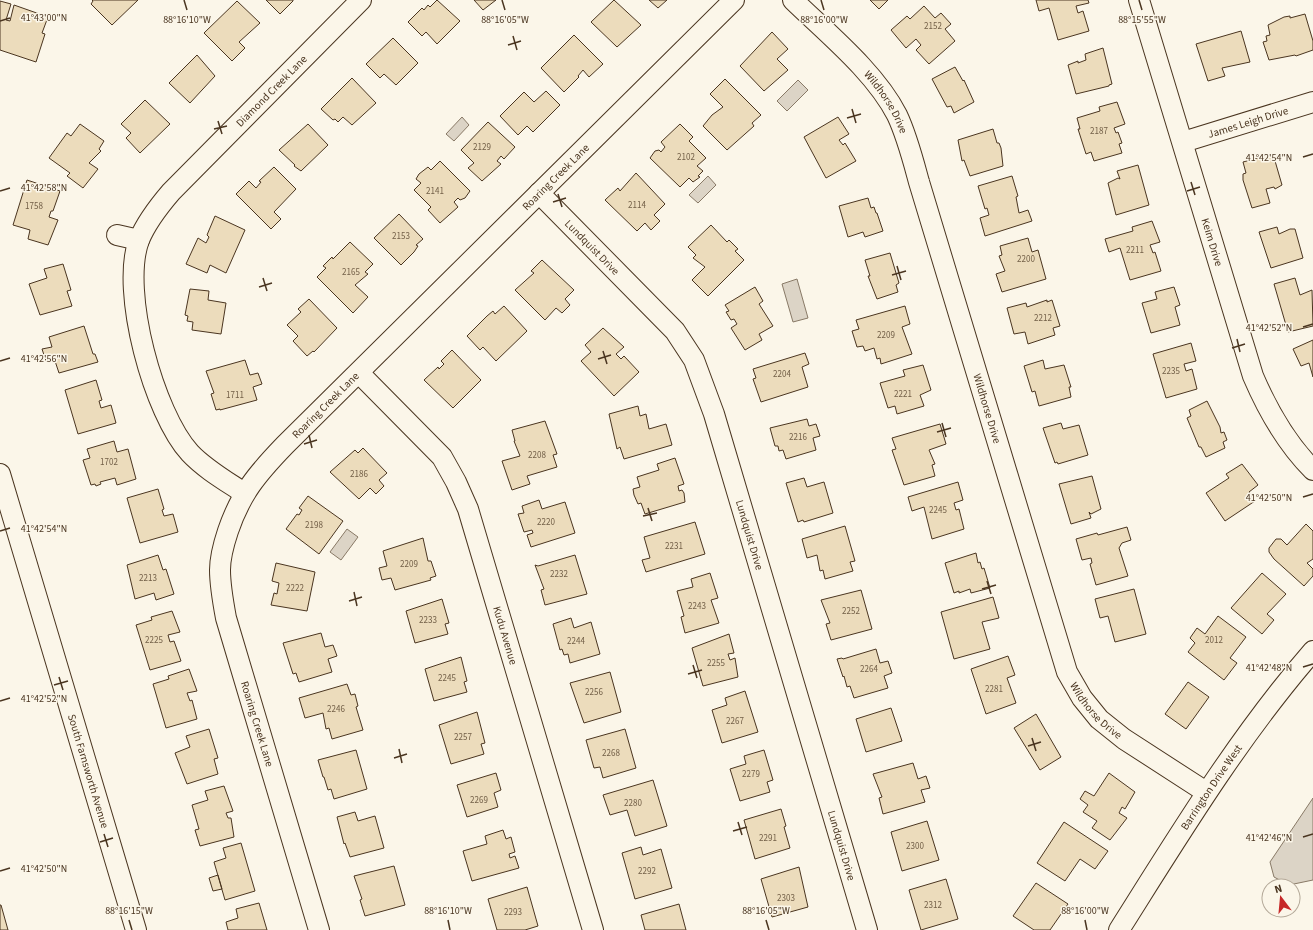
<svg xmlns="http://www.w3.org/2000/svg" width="1313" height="930" font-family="'Source Sans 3',sans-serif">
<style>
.water{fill:#dcd4c6;stroke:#887966}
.building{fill:#ecdcbc;stroke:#4a3520}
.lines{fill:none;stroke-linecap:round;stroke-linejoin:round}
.minor-casing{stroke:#4a3520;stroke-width:22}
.minor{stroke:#fbf6e9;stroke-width:20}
.ticks{fill:none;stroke:#4a3520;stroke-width:1.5}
.labels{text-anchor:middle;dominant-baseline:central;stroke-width:3;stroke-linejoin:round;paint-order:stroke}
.number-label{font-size:9px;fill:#725f47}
.street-label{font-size:11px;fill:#4a3520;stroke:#fbf6e9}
.ticks-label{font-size:10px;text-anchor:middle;fill:#4a3520;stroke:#fbf6e9;stroke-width:3;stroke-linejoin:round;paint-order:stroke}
</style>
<rect width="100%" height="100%" fill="#fbf6e9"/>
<!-- water -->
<path class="water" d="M798,80L808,90L787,111L777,101Z
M462,117L469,125L454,141L446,134Z
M708,176L716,185L698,203L689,195Z
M797,279L808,318L793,322L782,284Z
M347,529L358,537L341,560L330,552Z
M1313,798V880L1289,885L1274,877L1270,862Z"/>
<!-- building -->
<path class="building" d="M92,0H138L112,25L91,4L93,1Z
M266,0H293V1L280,14Z
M437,0L460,21L437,44L426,32L422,36L408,22L422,8L424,10L428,5L430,7Z
M474,0H496L483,10Z
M614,0L641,25L617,47L591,22Z
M649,0H667L658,8Z
M870,0H888L879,9Z
M1036,0H1088L1089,3L1076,6L1078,13L1083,11L1089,31L1058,40L1049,8L1039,11Z
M0,1L11,4L6,20L10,21L14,5L48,17L42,33L45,34L36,62L0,50Z
M237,1L260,23L239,42L245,48L232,61L204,33Z
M924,6L935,18L941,13L951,24L945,29L955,41L929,64L916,50L921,45L916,39L906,48L891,30L907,16L910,19Z
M1305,14L1313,41V50L1296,56L1295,55L1269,60L1263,42L1267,41L1266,36L1270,35L1268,25L1284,17L1290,16V18Z
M1241,31L1250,62L1222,68L1225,76L1208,81L1196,44Z
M772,32L788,49L777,59L788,70L764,91L740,66Z
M574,35L603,64L589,77L583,70L578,76L579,77L564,92L541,68Z
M393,38L418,63L396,85L384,74L380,78L366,64Z
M1103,48L1112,84L1109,85V86L1076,94L1068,65L1078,61V63L1086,60L1085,54Z
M197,55L215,76L190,103L169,83Z
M955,67L963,81L964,80L974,102L954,113L951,106L947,107L932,79Z
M352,78L376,103L352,125L343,117L338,122L335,119L333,120L321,109Z
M725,79L761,115L752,123L754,126L727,150L703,126L712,115L723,107L710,94Z
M546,91L560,105L533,132L527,126L518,135L500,116L524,92L534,102Z
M145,100L170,124L140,153L126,138L131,133L121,124Z
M1117,102L1125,124L1114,128L1116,133L1118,132L1122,143L1119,144L1122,153L1094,161L1091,152L1086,154L1078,129H1080L1077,118L1100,111L1099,107Z
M838,117L849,134L839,140L843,145L845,143L856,161L826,178L804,137Z
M488,122L515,147L504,159L501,156L497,161L501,164L482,181L468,168L474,163L461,150Z
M80,124L104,141L99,149L101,151L89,163L98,169L83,188L67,176L70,173L49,158L67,133L71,136Z
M308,124L328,145L301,171L294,166L295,165L279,150Z
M680,124L693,137L689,141L706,158L697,166L703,171L698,176L700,177L693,182L689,178L680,187L650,158L655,151L659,150L661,152L665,147L661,142Z
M993,129L997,143H999L1001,148L1003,166L970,176L964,160L962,161L958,140Z
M1273,154L1282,185L1275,189L1274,187L1266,189L1270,203L1252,208L1243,180V174L1246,173L1243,162Z
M440,161L470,191L465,198L460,200L458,198L454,202L458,207L440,223L428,210L431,207L414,190L421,183L416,179L419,174L428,167L431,170Z
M1138,165L1149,205L1116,215L1108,183L1118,178L1120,179L1117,171Z
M274,167L296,189L274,212L281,219L271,229L236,194L249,181L256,188L261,182L259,181Z
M636,173L665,204L654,215L660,221L651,230L645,223L637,231L605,200L618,188L620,191Z
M1012,176L1018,196L1016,197L1019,213L1028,210L1032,221L985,236L980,218L989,215L987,208L985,209L978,186Z
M27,180L60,191L53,211H51L49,217L58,220L48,245L28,239L30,230L13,225Z
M868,198L871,208L874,207L876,213H877L883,231L865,237L863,232L848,237L839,206Z
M399,214L423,239L416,245L418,246L414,252L401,265L374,238Z
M215,216L245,230L226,273L210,265L207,273L186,264L198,238L206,243L209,237L207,235Z
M1152,221L1160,242L1150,245L1153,253L1155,252L1161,271L1130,280L1120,248L1109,252L1105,239L1133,231L1132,227Z
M711,225L727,242L729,240L738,249L735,251L744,260L708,296L692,280L705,267L693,258L696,255L688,247Z
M1277,227L1279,234L1290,229H1295L1303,258L1271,268L1259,232Z
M1028,238L1032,252L1038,250L1046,279L1002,292L996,274L1005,271L999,256L1002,255L1000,246Z
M350,242L373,264L365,272L368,274L355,285L368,297L353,313L317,277L326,268L323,266L332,257L333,259Z
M890,253L899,283L896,285L898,292L877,299L868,276H870L865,260Z
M542,260L574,290L565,299L570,305L562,313L556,308L545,320L515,290L534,273L531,271Z
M63,264L71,290L67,291L72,306L40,315L29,284L47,278L44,269Z
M1295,278L1300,295L1312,290L1313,326L1288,332L1274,284Z
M755,287L763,301L759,304L773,326L759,334L762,340L745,350L731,328L737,324L734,319L731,320L726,312L729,311L725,305Z
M1174,287L1180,305L1175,307L1180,325L1151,333L1142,303L1157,299L1155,292Z
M190,289L209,291L208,300L226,303L221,334L192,330L193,322L187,321L188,316L185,315Z
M309,299L337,328L314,352L313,351L307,356L293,341L298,336L287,325L301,312L298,309Z
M1047,300V302L1052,300L1060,326L1053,328L1055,335L1028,344L1025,332L1014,334L1007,308L1026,303L1027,307Z
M504,306L527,331L496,361L483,347L480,350L467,336L487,316L493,311L495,314Z
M905,306L910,324L902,327L912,354L881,364L880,358L877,359L874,348L865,351L863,346L857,347L852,331L859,329L856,320Z
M84,326L93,354H95L98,362L59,373L54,358L46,361L42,349L52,347L49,337Z
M603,328L624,347L616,354L621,359L624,356L639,372L614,396L581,361L591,352L585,345Z
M1313,340V377L1309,363L1301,366L1293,349Z
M1191,343L1196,361L1184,364L1186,371L1192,369L1197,389L1166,398L1153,354Z
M452,350L481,380L453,408L424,380L438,367L439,369L444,364L441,361Z
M805,353L809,364L802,367L808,387L761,402L753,379L756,378L753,369Z
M245,360L250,375L258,373L262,384L253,387L257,400L220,410V409L216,410L211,394L214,393L206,371Z
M1043,360L1045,369L1064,365L1071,387H1069L1071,397L1039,406L1035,391L1032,392L1024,366Z
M923,365L931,390L920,395L924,406L897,414L895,406L888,408L880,383L905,376L903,370Z
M96,380L102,400L99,401L101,408L111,405L116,423L78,434L65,390Z
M1207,401L1220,427L1221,433L1224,432L1227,440L1223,442L1225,448L1206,457L1201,447H1199L1187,418L1191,416L1189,410Z
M638,406L640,416L646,414L649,429L666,424L672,445L624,459L620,447L617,449L609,414Z
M807,419L809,426L816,424L820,436L813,438L816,450L786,459L783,450L779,451L778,446H775L770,428Z
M545,421L557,454L553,455L557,467L527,476L530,484L512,490L502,461L520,456L514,441H515L512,430Z
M1061,423L1063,429L1079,425L1088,455L1058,464L1057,462L1055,463L1043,428Z
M940,424L946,444L929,450L935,464L932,465L935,476L904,485L892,450L896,449L892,438Z
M114,441L117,452L128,449L136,479L117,485L115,478L100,482L101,484L96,486L95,484L91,485L83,460L90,458L87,449Z
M363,448L387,473L379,480L384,486L376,494L370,488L359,499L330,472L355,450L358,453Z
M675,458L684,484L678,486L679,491L682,490L684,493L685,502L645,514L641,503L638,504L634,495L633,489L640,487L637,477L659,470L657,464Z
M1242,464L1258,485L1249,492L1255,501L1225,521L1206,493L1229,478L1226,474Z
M1092,476L1101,509L1091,514L1089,512L1091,518L1071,524L1059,484Z
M804,478L807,487L824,482L833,513L804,522L803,520L798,522L786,483Z
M958,482L963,500L954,503L956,510L959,509L964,529L932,539L924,507L912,511L908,497Z
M158,489L164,509L162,510L164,516L173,514L178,532L140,543L127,498Z
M308,496L343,521L319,554L286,529L297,514L299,515L302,510L299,508Z
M539,500L542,509L565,502L575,533L531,547L527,535L533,533L532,530L524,532L518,514L524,513L522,506Z
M695,522L705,554L646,572L642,560L650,558L644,537Z
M1306,524L1313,531V559L1307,563L1313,569V576L1304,586L1274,559L1269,552V548L1276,539H1281L1287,545Z
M845,526L855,561L850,562L853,571L825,579L823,570L820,571L817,555L807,558L802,539Z
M1127,527L1131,540L1122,543L1119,548L1128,576L1096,585L1090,564L1092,563L1091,558L1082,560L1076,539L1097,533L1098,535Z
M423,538L428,561H431L436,576L430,578L431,580L395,590L391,578L382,580L379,568L387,566L383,551Z
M976,553L978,563L980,562L982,569L984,568L990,588L971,593L970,589L959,593V591L954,593L945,563Z
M158,555L163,570L166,569L174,594L156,600L154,593L135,599L127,565Z
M575,555L587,594L545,605L541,590L544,589L535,565L538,566Z
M276,563L315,572L307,611L271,605L274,593L277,594L279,583L272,581Z
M710,573L718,598L711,600L719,623L685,633L681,617L684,616L677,591L693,587L691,579Z
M1262,573L1286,594L1267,614L1274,620L1262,634L1231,608Z
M1134,589L1146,634L1115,642L1108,616L1100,618L1095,599Z
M861,590L872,629L831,640L826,624L830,623L821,600Z
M993,597L999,618L982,622L990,649L954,659L941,612Z
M442,599L449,623L445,624L448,634L415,643L406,611Z
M172,611L180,632L168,635L170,642L174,641L181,661L150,670L136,625L152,620L151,617Z
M1218,616L1246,637L1230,658L1237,663L1224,680L1188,652L1195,643L1190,638L1197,628L1205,634Z
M571,618L574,628L591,622L600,654L570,663L568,654L564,655L562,649L560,650L553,624Z
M321,633L325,647L333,645L337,656L328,659L332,672L299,682L296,673L293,674L283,643Z
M729,634L734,653L728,654L730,660L735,658L738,677L703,686L692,648Z
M876,649L880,663L888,661L892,673L884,676L888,688L854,698L850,686L847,687L844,676L843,677L837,659L842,658L843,659Z
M1008,656L1015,675L1007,678L1016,703L986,714L971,669Z
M461,657L467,681L464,682L467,692L434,701L425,669Z
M189,669L197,691L187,693L190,701L192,700L197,719L166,728L153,684L169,679L168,676Z
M610,672L621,712L584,723L570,683Z
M1188,682L1209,697L1186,729L1165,714Z
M347,684L351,695L355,694L358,706L356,707L363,730L332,739L329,728L326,729L323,713L305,718L299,698Z
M745,691L758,732L722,743L712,710L727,705L725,698Z
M891,708L902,741L866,752L856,719Z
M477,712L485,743L481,744L484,754L451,764L439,725Z
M1036,714L1061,757L1040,770L1014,728Z
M209,729L218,758L214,759L218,774L187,784L175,753L190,747L186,736Z
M625,729L636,768L603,778L600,767L594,768L586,740Z
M356,750L367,789L334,799L331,789L328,790L324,777H323L318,760Z
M764,750L773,780L767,782L770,792L740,801L730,769L746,764L744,756Z
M913,763L918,779L926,776L930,788L921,790L925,802L883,814L879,798L882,797L873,774Z
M496,773L501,790L494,793L498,807L467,817L457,785Z
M1109,773L1135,792L1125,809L1122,807L1119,813L1127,818L1110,840L1092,828L1097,821L1083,812L1088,805L1080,799L1085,791L1094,796Z
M653,780L667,826L635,836L627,810L610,815L603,795Z
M224,786L233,811L226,813L228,818H231L234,837L200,846L195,830L199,829L192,805L208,800L205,791Z
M781,809L786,826L784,827L790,848L755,859L744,820Z
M355,812L358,821L375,816L384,848L350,857L345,843L344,844L337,817Z
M927,821L939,860L902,871L891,832Z
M1064,822L1108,851L1095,869L1080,859L1065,881L1037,863Z
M503,830L506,839L511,837L515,852L509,854L510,858L515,856L519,868L472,881L463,851L487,844L485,836Z
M241,843L255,891L225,900L214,862L226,858L223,848Z
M641,847L643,855L661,849L672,888L635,899L622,853Z
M394,866L405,905L365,916L360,900L362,899L354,876Z
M799,867L808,907L772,917L761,879Z
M218,875L222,889L213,891L209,878Z
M946,879L958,919L921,930L909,890Z
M1036,883L1068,904L1050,930H1034L1013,916Z
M527,887L538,926L525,930H497L488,899Z
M259,903L267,930H228L226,922L238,918L236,909Z
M679,904L686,930H645L641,915Z
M0,905H1L8,930H0Z"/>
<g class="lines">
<!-- minor casing -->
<g class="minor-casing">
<g id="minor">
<path id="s1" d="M793,0C828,34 875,72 897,115C907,136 913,160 919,182L1067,672L1082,698L1099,719L1124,739L1206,792"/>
<path id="s2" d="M1139,0L1253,376C1268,411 1286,443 1313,470"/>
<path id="s3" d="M1183,142L1313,102"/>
<path id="s4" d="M539,193L675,331L694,360L714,414L867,930"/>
<path d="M117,235L139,240"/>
<path id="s5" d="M359,373L442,457L456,482L468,509L593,930"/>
<path id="s6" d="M0,474L136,930"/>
<path id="s7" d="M244,493C226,481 205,469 190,453C154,414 120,291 139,240C146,223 159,206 171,192L361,0"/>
<path id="s8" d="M319,930L226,618C223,602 220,586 220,570C220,557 224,543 228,531C241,493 257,474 285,445L734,0"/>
<path id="s9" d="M1119,930C1179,835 1239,736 1313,651"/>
</g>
</g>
<!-- minor -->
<use href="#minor" class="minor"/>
</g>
<!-- ticks -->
<path class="ticks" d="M184,0L187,10M502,0L505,10M821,0L824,10M1139,0L1142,10M0,21L10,18M513,36L517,50M508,45L521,41M852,109L856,123M847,118L861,114M218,121L222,134M214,129L227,126M1303,157L1313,154M1191,182L1195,195M0,191L10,188M1187,191L1200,187M558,194L562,207M553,202L566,198M897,266L901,280M892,275L906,271M263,278L267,291M259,287L272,283M1303,327L1313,324M1237,339L1240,352M1232,348L1245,344M603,351L607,364M598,359L611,355M0,361L10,358M942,423L946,437M937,432L951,428M309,435L312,448M304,444L317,440M1303,497L1313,494M648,508L652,521M643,516L657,513M0,531L10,528M987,581L991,594M982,589L996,585M354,592L357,606M349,601L362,597M693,665L697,678M1303,667L1313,664M688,674L702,670M59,677L63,690M54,685L68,681M0,701L10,698M1032,738L1036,751M1028,746L1041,742M399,749L402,763M394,758L407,754M738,822L742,835M733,831L747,827M104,834L108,847M1303,837L1313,834M100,842L113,838M0,871L10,868M129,920L132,930M448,920L450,930M766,920L769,930M1085,920L1087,930"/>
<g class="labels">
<!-- number labels -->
<g class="number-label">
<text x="933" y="26">2152</text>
<text x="1099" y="131">2187</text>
<text x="482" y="147">2129</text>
<text x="686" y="157">2102</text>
<text x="435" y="191">2141</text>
<text x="637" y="205">2114</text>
<text x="34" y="206">1758</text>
<text x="401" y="236">2153</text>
<text x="1135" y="250">2211</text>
<text x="1026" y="259">2200</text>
<text x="351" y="272">2165</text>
<text x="1043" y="318">2212</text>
<text x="886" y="335">2209</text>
<text x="1171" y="371">2235</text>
<text x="782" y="374">2204</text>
<text x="903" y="394">2221</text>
<text x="235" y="395">1711</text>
<text x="798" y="437">2216</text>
<text x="537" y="455">2208</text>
<text x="109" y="462">1702</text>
<text x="359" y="474">2186</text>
<text x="938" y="510">2245</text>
<text x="546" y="522">2220</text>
<text x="314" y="525">2198</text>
<text x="674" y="546">2231</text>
<text x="409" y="564">2209</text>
<text x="559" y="574">2232</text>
<text x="148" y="578">2213</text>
<text x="295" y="588">2222</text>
<text x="697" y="606">2243</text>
<text x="851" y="611">2252</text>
<text x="428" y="620">2233</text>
<text x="154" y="640">2225</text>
<text x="1214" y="640">2012</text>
<text x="576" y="641">2244</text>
<text x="716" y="663">2255</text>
<text x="869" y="669">2264</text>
<text x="447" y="678">2245</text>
<text x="994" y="689">2281</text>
<text x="594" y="692">2256</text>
<text x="336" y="709">2246</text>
<text x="735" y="721">2267</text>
<text x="463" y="737">2257</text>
<text x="611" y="753">2268</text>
<text x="751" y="774">2279</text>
<text x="479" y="800">2269</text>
<text x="633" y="803">2280</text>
<text x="768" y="838">2291</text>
<text x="915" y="846">2300</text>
<text x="647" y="871">2292</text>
<text x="786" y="898">2303</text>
<text x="933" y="905">2312</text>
<text x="513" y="912">2293</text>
</g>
<!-- street labels -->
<g class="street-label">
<text stroke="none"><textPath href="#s7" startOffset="493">Diamond Creek Lane</textPath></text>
<text stroke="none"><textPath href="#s1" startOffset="139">Wildhorse Drive</textPath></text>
<text stroke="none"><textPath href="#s3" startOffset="68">James Leigh Drive</textPath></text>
<text stroke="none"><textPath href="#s8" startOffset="899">Roaring Creek Lane</textPath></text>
<text stroke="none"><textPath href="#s2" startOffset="253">Keim Drive</textPath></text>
<text stroke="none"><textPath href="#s4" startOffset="76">Lundquist Drive</textPath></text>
<text stroke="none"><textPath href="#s8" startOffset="575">Roaring Creek Lane</textPath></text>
<text stroke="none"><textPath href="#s1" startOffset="463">Wildhorse Drive</textPath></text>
<text stroke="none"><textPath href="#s4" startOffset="412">Lundquist Drive</textPath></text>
<text stroke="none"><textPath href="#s5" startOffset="308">Kudu Avenue</textPath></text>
<text stroke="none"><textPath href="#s1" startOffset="787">Wildhorse Drive</textPath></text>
<text transform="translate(257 724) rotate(73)">Roaring Creek Lane</text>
<text stroke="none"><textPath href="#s6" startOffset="310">South Farnsworth Avenue</textPath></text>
<text stroke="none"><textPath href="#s9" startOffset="170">Barrington Drive West</textPath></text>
<text stroke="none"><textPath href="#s4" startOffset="736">Lundquist Drive</textPath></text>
</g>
</g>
<g class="ticks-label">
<text x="44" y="21">41°43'00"N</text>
<text x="187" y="23">88°16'10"W</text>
<text x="505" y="23">88°16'05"W</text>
<text x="824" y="23">88°16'00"W</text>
<text x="1142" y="23">88°15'55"W</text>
<text x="1269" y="161">41°42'54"N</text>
<text x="44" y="191">41°42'58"N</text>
<text x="1269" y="331">41°42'52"N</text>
<text x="44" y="362">41°42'56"N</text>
<text x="1269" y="501">41°42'50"N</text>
<text x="44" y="532">41°42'54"N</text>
<text x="1269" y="671">41°42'48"N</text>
<text x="44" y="702">41°42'52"N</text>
<text x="1269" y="841">41°42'46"N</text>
<text x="44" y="872">41°42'50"N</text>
<text x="129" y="914">88°16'15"W</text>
<text x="448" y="914">88°16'10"W</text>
<text x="766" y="914">88°16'05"W</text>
<text x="1085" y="914">88°16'00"W</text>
</g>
<!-- north arrow -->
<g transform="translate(1281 898) rotate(344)"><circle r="19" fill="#fbf6e9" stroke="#b4a999"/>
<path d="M0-3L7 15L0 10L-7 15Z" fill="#c62828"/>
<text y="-6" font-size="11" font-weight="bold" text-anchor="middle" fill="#4a3520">N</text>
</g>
</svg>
